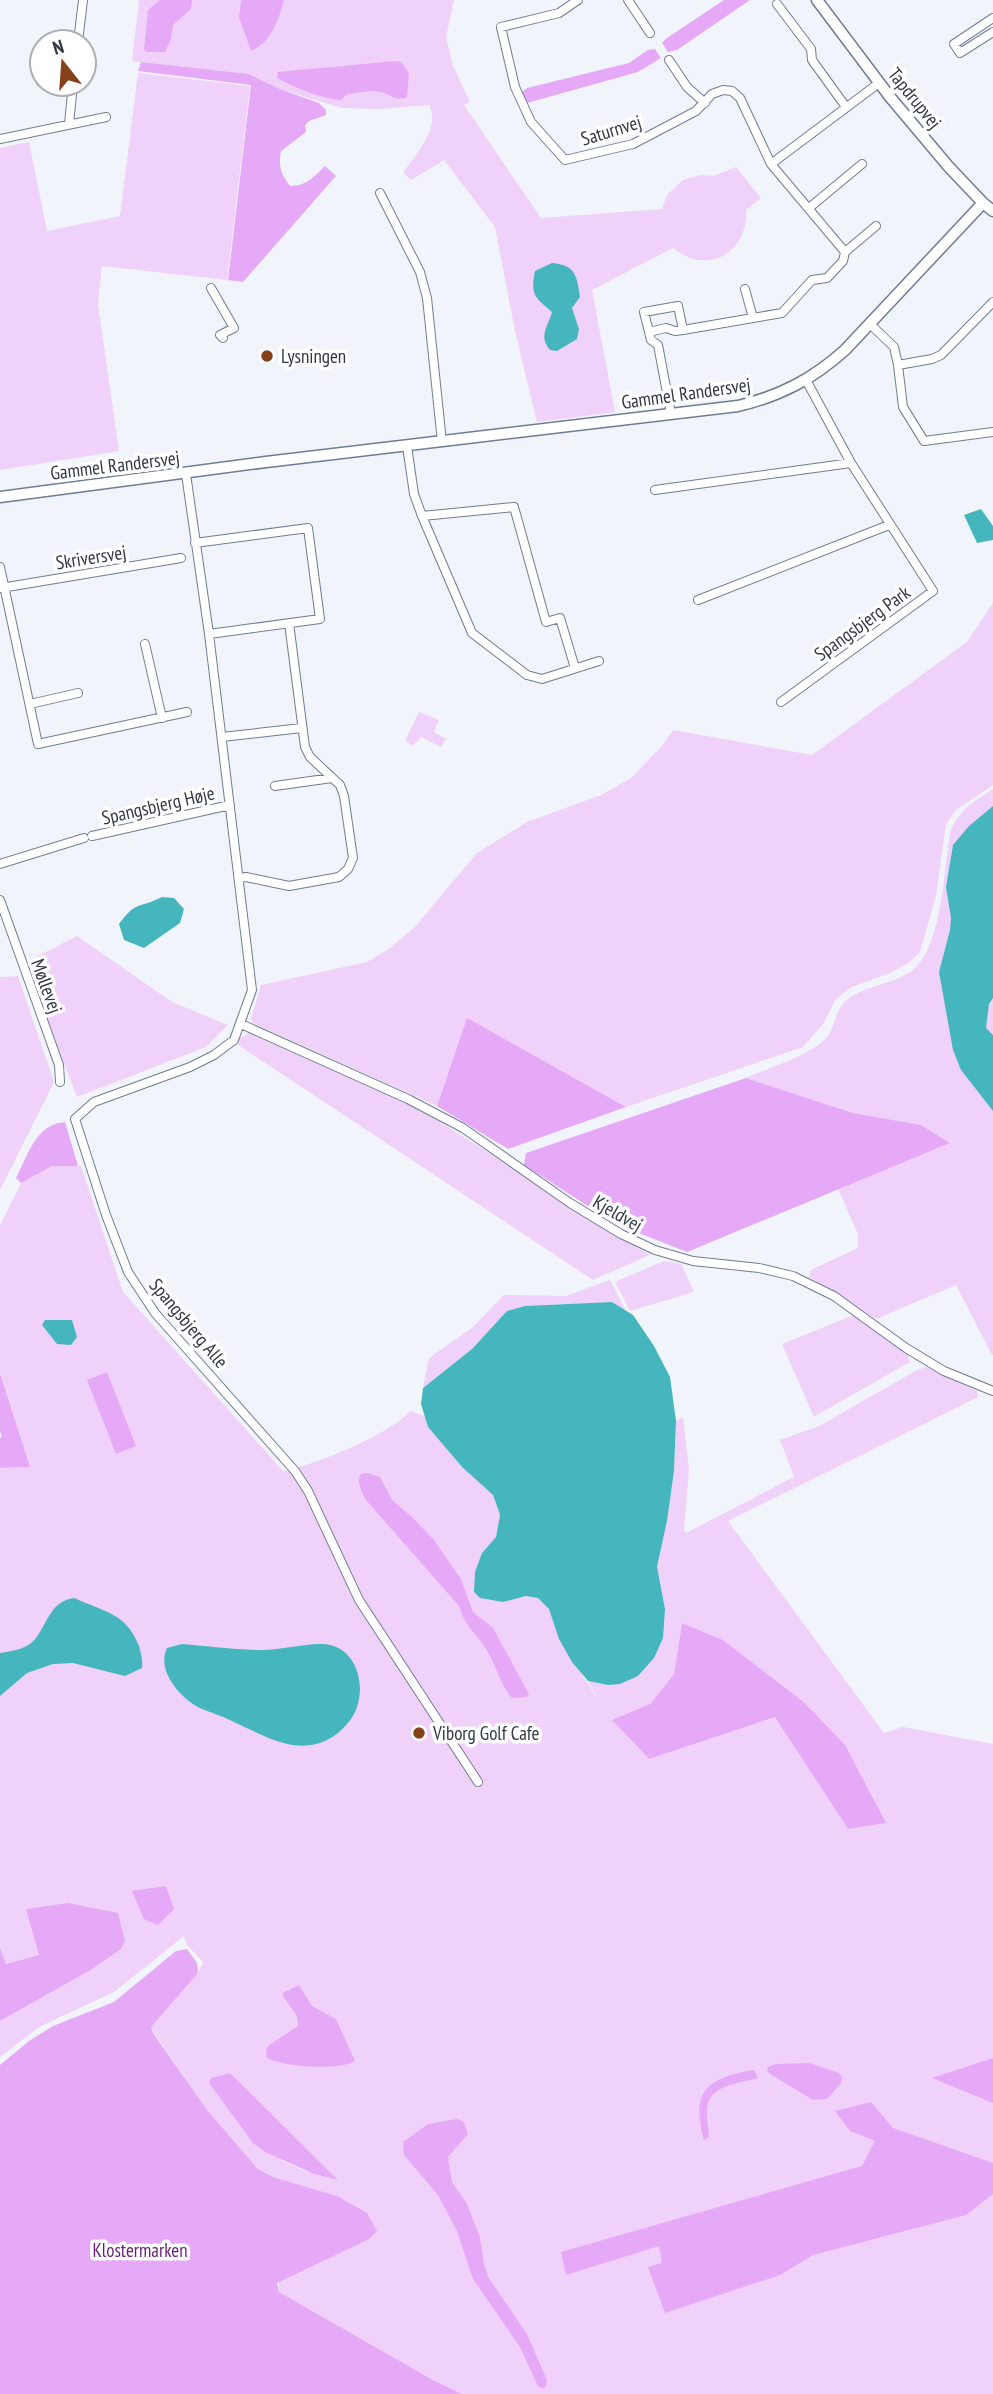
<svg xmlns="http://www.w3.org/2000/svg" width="993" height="2394" font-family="'PT Sans Narrow',sans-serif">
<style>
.green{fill:#f0d1f9;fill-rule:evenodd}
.forest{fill:#e6a9f8}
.water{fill:#46b6be}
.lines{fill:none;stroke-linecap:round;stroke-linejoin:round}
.street-casing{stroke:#6e7d95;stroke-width:10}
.secondary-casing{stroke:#6e7d95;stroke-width:13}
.street{stroke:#fff;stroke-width:8}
.secondary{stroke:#fff;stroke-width:10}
.poi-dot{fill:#86401a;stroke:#fff;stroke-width:2.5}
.labels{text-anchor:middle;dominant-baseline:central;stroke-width:7;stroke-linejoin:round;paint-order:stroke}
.street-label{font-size:19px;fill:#323843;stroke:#fff}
.poi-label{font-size:19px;fill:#323843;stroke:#fff;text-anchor:start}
.park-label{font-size:19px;fill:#671e7a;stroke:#fff}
</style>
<rect width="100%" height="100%" fill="#f1f4fa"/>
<!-- green -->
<path class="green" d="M139,0H454L446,37L453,66L470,102L464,105L541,218L662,209L667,195L683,180L700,175L713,176L736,167L761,198L746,210C748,237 729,264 698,260C689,259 680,253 673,248L592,290L615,412L537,422L515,331L495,227L444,160L411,180L403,173C415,155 441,128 429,105L379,109L342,108L282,90L249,74L132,61Z
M138,73L250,86L227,280L102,266L98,304L119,451L0,470V148L29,142L47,231L120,216Z
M993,603V785L956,810L946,824L936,896L920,952L909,963L890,973L852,987L836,999L823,1024L803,1047L626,1107L467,1019L437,1106L253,1023L251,1019L261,985L367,962L387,950L414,928L477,853L527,822L601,795L631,778L662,746L673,730L812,755L967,642Z
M419,712L439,720L434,732L446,739L441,747L421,737L413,746L405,741Z
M993,789V1355H992L956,1285L876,1319L809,1277L811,1270L858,1248V1234L838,1189L950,1143L921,1125L853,1113L746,1078C768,1068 812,1055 827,1037C837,1024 835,1006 851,997C869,985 892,984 910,972C942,952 944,869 950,833C958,811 974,801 993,789Z
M77,936L172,1002L228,1025L206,1047L77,1097L27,966L36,957Z
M18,976L54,1082L0,1190V977Z
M249,1033L421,1110L650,1255L593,1280L238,1045L239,1039Z
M50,1166H81L123,1292L283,1471C313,1466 391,1434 410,1411L425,1416L428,1427L462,1467L493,1495L500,1516L496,1537L482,1553L503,1602L527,1596L538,1598L549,1609L559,1639L601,1704L588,1681L608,1685L665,1609L657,1567L667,1521L674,1471L676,1421L683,1417L689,1470L684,1530L686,1533L794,1477L780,1440L819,1426L917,1370L927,1367L977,1391L978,1397L728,1521L884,1733L903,1727L993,1744V2394H462L433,2380L279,2292V2282L320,2261L337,2196L273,2177L258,2169L208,2111L150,2027L198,1973L203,1962L187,1945L184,1936L114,1992L39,2027L0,2057V2021L89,1971L39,1955L5,1964L0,1948V1468L30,1467L0,1372V1225L21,1183ZM682,1623L723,1640L805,1703L845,1745L848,1829L775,1716L649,1759L613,1721L650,1704L674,1674ZM216,2092L337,2179C307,2175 265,2156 246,2132C235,2119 227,2105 216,2092Z
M664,1261L681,1264L694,1292L630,1311L615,1282Z
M610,1280L626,1311L612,1302L525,1306L507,1311L472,1349L423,1388L429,1358L473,1327L504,1295L566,1296Z
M854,1315L907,1351L910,1362L814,1417L782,1344Z"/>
<!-- forest -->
<path class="forest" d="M160,0H192L191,9L173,25L171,39L165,52H147L144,50L148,10Z
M241,0H284C278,21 272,41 251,51L239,17Z
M724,0H750L677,50L668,52L662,43L667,38Z
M655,49L661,58L638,72L527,103L522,92L527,88L629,63L648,50Z
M395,61L401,62L409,73L407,97C394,102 392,94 380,92C370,90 356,93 346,95L341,100C319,98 296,88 277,78L278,72Z
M141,62L249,74L282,90L319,103L326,110V115L309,121L305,125L306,132L281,151C278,165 281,175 290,186C305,187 315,176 325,166L336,176L243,282L228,280L251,85L138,71Z
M467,1018L626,1107L508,1149L437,1106Z
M746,1078L853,1113L921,1125L950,1143L687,1252L616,1224L524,1165L526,1153Z
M65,1122L78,1166H52L21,1183L16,1178C28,1155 36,1124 65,1122Z
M107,1372L136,1446L116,1454L87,1380Z
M0,1373L30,1467L0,1468V1438L2,1437L0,1431Z
M367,1473L380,1477L392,1500L412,1517L434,1540L461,1579L473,1612L493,1628L529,1694L527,1697L512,1698C498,1681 495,1661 483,1644C471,1628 466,1627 459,1606L366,1500C362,1492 356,1483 361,1474Z
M682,1623L723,1640L805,1703L845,1745L886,1823L848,1829L775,1717L649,1759L612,1720L650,1704L674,1674Z
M166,1886L174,1909L158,1925L144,1919L132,1891Z
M68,1903L118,1913L125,1941L121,1949L89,1971L0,2021V1948L6,1964L39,1955L26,1909Z
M187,1949L197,1963L198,1973L151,2027L153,2033L208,2111L258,2169L273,2177L337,2196L367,2213L377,2231L369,2239L277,2283L279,2292L433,2380L462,2394H0V2065L29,2041L53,2026L114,2002L176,1951Z
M299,1985L312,2006L336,2019L355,2061C337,2071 286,2067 267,2058L266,2051L268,2046L298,2026L297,2016L283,1996V1993Z
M993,2058V2103L932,2078Z
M809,2063L839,2073L842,2077L841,2083L827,2099L813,2100L770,2074L767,2070L768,2067L776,2064Z
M754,2070L758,2078C740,2083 709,2085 707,2108C706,2118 709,2127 709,2137L704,2140C691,2092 705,2078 754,2070Z
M230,2073L235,2078L338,2180L314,2174L265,2152L253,2143L209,2083L211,2078Z
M871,2102L893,2128L993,2163V2194L966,2215L813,2255L780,2275L665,2313L648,2267L662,2263L659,2246L566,2275L561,2252L862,2166L875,2141L850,2131L835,2111Z
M457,2119L464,2122L468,2134L448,2157L452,2182L466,2202L480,2237L484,2264L488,2277L527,2334L547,2380L546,2386L543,2389L538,2386L520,2347L473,2279L457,2231L438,2195L404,2155L403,2142L428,2124Z"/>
<!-- water -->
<path class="water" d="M552,263C575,265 577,275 580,297L572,308L579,329L577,339L557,351L550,350C538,336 548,327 552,312C535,297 530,296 535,271Z
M981,509L993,526V540L977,543L964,515Z
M993,806V998L989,1004L986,1028L993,1035V1111L961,1070L953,1050L939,972L950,930L951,918L946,887L953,845L969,826Z
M162,897L174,898L184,909L180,923L144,948L124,940L119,924C137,900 138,909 162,897Z
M612,1302L633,1315L654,1346L670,1377L676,1421L674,1471L667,1521L657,1567L665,1609L663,1638L654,1658L638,1676L620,1684L608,1685L588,1681L572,1662L559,1639L549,1609L538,1598L526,1596L503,1602L480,1598L474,1592L475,1572L482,1553L496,1537L500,1515L493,1495L462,1467L428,1427L421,1404L423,1388L472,1349L507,1311L525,1306Z
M45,1320H72L77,1337L71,1345L57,1344L42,1325Z
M74,1598C105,1612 126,1613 139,1646C141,1654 143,1660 142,1668L125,1676L73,1663L53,1664L27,1673L0,1696V1653C13,1651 28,1649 36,1638C48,1622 51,1601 74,1598Z
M182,1644C208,1646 235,1650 262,1650C281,1650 301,1644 321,1644C354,1644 366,1680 357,1707C354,1717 346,1726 338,1733C304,1760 269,1738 234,1722C223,1716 211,1713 200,1708C180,1698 156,1670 167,1648Z"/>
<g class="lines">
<!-- street casing -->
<g class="street-casing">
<path id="street" d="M578,0L559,13L501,27L515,87L531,122L565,160L633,144L696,111L712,94L723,90L732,91L740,98L771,164L845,252
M628,0L650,33
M777,4L811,49L812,60L846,107
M993,18L954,44L960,53L993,32
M78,42L83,0
M669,60L687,87L705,103
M69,124L73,84
M0,139L106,117
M771,164L879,83
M380,193L420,272L427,298L442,442
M809,208L862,164
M211,288L234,328L220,335L223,338
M745,289L753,318
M870,324L894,347L898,365L932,359L941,355L993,302
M649,332L666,328L675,331L683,330L782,313L812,280L827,278L843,261L845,252L876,226
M898,365L903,407L924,441L993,432
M671,414L658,345L651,340L644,312L678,306L683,330
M407,446L414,494L422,516L472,633L527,675L542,679L599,661
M186,474L209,634L252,990L234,1040L214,1055L190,1067L94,1102L75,1119L106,1215L128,1272L155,1313L295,1471L308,1491L359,1600L478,1782
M655,490L851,463
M422,516L514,507L546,622L560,618L575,668
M195,543L308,528L320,619L209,634
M0,567L38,744L187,712
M1,588L181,558
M698,600L889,525
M145,644L162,718
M781,702L933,591L851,463L806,380
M30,704L78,693
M222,737L302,728
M275,786L332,778
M92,836L230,805
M0,864L84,838
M239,878L246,877L289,886L339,877L348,869L353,858L344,796L340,785L310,757L305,747L289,623
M0,900L59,1065L60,1082
M241,1024L408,1099L463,1128L570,1203L621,1234L655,1250L693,1261L759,1268L793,1276L834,1296L906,1348L944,1371L993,1391"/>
</g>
<!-- secondary casing -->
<g class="secondary-casing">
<path id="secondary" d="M817,0L890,97L948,166L983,203L993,211
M0,497L266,462L738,406C780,396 813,379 845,350L983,203"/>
</g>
<!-- street -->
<use href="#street" class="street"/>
<!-- secondary -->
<use href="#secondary" class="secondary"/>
</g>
<!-- markers -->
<g class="poi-dot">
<circle cx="267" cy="356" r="7"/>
<circle cx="419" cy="1733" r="7"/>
</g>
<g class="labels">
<!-- street labels -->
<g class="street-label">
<text transform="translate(915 98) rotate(51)">Tapdrupvej</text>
<text transform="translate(611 130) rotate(-17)">Saturnvej</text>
<text transform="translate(686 393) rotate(-8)">Gammel Randersvej</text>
<text transform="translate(115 465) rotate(-7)">Gammel Randersvej</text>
<text transform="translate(91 557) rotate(-9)">Skriversvej</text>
<text transform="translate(862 623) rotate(-36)">Spangsbjerg Park</text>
<text transform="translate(158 805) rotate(-13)">Spangsbjerg Høje</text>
<text transform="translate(47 986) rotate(70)">Møllevej</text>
<text transform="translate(618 1213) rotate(30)">Kjeldvej</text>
<text transform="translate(189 1323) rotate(50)">Spangsbjerg Alle</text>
</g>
<!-- poi labels -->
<g class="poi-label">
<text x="281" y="356">Lysningen</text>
<text x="433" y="1733">Viborg Golf Cafe</text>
</g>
<!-- park labels -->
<g class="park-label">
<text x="140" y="2250">Klostermarken</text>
</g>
</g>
<!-- north arrow -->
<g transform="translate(63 63) rotate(343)"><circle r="33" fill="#ffffff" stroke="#adafb4" stroke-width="2"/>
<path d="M0-5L12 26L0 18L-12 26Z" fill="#86401a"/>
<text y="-10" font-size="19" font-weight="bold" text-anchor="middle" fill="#323843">N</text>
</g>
</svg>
